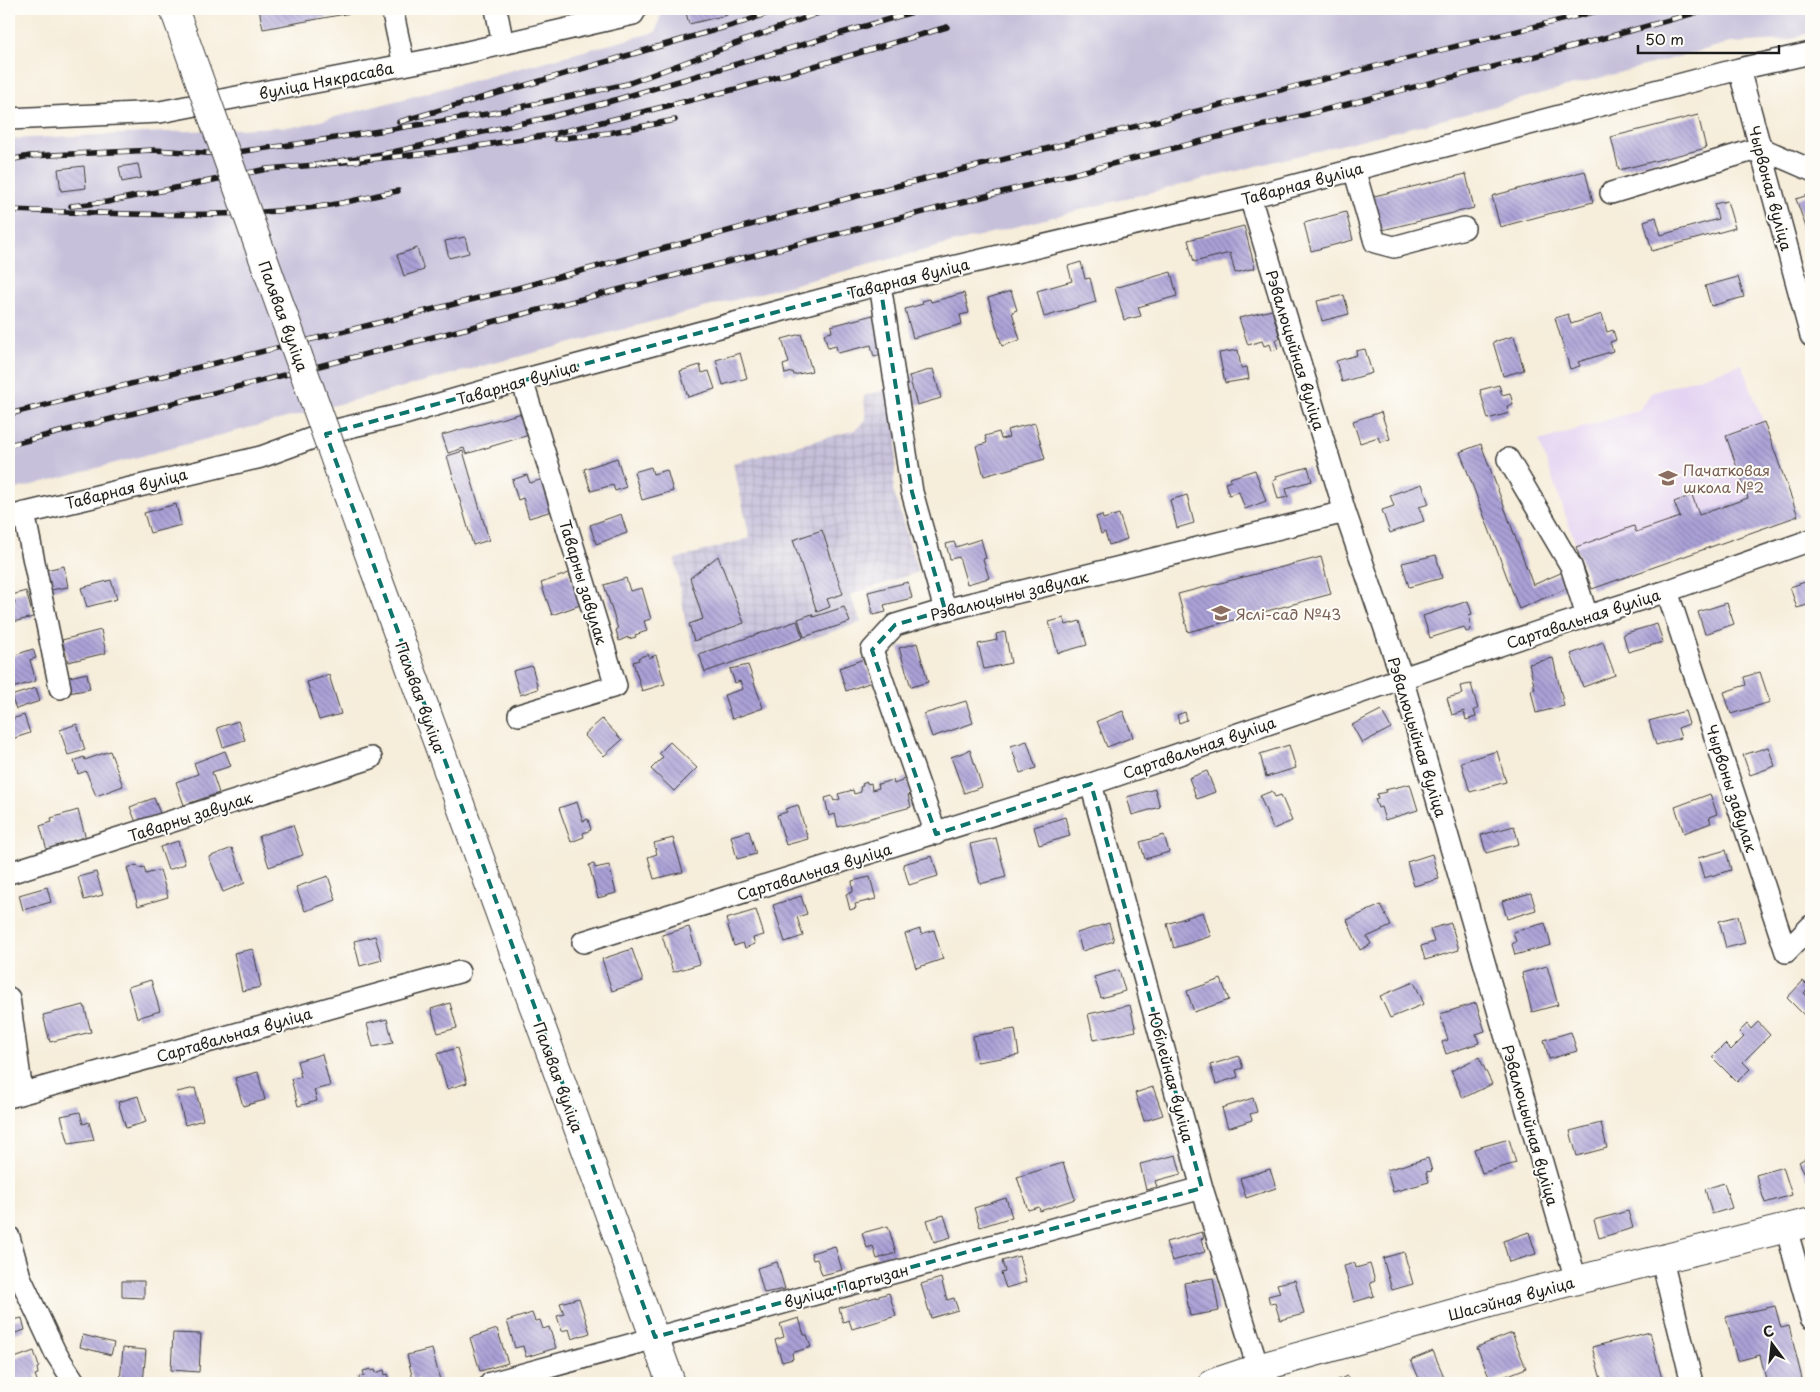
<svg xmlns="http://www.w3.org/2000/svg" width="1820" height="1392" font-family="'Playpen Sans',sans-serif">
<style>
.built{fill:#e4d3f2}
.industrial{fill:url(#industrial-grid)}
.railway{fill:#c6c0da}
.building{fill:url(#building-back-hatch)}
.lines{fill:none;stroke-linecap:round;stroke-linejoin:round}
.minor-casing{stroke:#3d3b38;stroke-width:24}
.major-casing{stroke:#3d3b38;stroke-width:30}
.minor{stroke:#fff;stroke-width:21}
.major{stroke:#fff;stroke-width:28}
.rail-casing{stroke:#1c1c1c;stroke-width:5.5}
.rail{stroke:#fdfcf7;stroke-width:4;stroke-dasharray:11;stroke-linecap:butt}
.major-bridge-casing{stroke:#3d3b38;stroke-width:30;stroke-linecap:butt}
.major-bridge{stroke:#fff;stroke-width:28}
.marked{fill:none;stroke:#0f766e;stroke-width:4;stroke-dasharray:10 6;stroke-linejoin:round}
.labels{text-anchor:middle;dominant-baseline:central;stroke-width:4;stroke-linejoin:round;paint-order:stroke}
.street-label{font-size:15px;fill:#1c1c1c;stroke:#fdfcf7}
.education-label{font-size:15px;fill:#785e54;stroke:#fdfcf7;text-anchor:start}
</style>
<defs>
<pattern id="industrial-grid" width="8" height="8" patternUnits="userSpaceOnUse" patternTransform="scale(1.25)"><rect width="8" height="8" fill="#c6c0da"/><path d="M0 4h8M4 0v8" fill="none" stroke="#aaa4ba"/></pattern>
<pattern id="building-back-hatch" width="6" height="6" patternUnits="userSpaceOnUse" patternTransform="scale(1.25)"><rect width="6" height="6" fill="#aba1d7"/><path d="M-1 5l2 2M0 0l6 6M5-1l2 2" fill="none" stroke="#8a82ae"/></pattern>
</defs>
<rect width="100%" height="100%" fill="#fdfcf7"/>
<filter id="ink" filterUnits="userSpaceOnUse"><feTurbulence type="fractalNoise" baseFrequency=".02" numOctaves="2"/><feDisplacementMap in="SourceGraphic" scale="10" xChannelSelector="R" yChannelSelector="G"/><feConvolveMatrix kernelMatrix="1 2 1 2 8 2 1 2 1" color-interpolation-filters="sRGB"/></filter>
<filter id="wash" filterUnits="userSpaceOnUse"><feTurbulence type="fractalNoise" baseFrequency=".0096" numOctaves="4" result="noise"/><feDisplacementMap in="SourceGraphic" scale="20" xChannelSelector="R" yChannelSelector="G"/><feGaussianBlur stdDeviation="1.12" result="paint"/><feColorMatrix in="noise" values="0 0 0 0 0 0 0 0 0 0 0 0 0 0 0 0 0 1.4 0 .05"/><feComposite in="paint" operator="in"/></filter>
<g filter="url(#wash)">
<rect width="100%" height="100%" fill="#f6edda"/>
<!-- built -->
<path class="built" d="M1742,364L1798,516L1592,589L1539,441L1639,410L1651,393Z"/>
<!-- industrial -->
<path class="industrial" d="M893,387L898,436L893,490L918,572L850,595L861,622L704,675L686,625L675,559L750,538L733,463L855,430L866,420L864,396Z"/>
<!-- railway -->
<path class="railway" d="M662,9H1811V32L1787,40L1730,43L1473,112L1068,213L791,285L9,491V139L301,126L656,32Z"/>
<g id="blocks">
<!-- building -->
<path class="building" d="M259,9H367V10L263,29Z
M685,9H726L727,15L689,24Z
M1698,115L1706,148L1619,170L1611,137Z
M138,164L141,178L122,182L119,167Z
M84,166L86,188L61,191L58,169Z
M1585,171L1593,202L1500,227L1492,196Z
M1466,174L1474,208L1378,231L1370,197Z
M1811,194V232L1808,233L1796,199Z
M1727,201L1735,228L1652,251L1644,221L1656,217L1661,235L1718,219L1714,204Z
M1346,212L1353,240L1311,251L1304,223Z
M1244,226L1255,268L1235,273L1230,253L1194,262L1188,240Z
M465,237L469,253L449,258L445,241Z
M417,248L424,270L404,276L397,255Z
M1081,262L1085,279L1090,278L1096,302L1044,317L1037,291L1072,281L1068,266Z
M1171,272L1177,296L1138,307L1141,316L1124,320L1115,288Z
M1738,277L1744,297L1711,306L1705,286Z
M1011,291L1017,310L1012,312L1020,340L1002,346L988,298Z
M964,293L969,313L960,315L962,324L913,338L905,309L923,304L922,301L930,299L931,302Z
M1344,295L1349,314L1322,321L1317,301Z
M1272,310L1280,338L1275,340L1278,349L1272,351L1270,344L1264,346L1262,341L1248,345L1239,318Z
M1568,314L1571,324L1602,314L1607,332L1613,330L1616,340L1610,342L1613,351L1578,362L1580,366L1570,369L1555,318Z
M873,315L884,354L874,357L871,345L838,353L836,346L828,348L824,334L832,332L831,326Z
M801,334L812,371L794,375L793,372L785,374L783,365L789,363L782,339Z
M1514,336L1524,370L1503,376L1493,342Z
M1365,349L1372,373L1342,382L1336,361L1357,355L1356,351Z
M1238,350L1241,368L1247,367L1249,379L1225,383L1219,353Z
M740,353L747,378L723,385L716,360Z
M700,365L702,373L709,371L715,389L688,397L680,371Z
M933,369L941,398L917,405L909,376Z
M1499,385L1502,395L1510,393L1513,404L1507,406L1509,413L1488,419L1480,390Z
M1381,412L1390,439L1380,442L1378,437L1360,443L1353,421Z
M522,413L529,435L466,454L464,448L448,453L442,435Z
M1764,422L1798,516L1592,589L1576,547L1634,526L1636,532L1680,517L1674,502L1692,495L1699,515L1748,498L1726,436Z
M1035,423L1045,459L984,476L976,446L987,443L985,436L999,432L1001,439L1009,437L1007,430Z
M1481,444L1533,585L1563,572L1570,587L1519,609L1460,452Z
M463,451L489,540L473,545L447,456Z
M617,458L626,487L615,491L613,485L591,491L584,469Z
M651,467L653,474L667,470L673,491L642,500L634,472Z
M1308,467L1312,481L1286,488L1288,497L1278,499L1273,481L1277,479L1276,476Z
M1255,470L1266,501L1245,509L1239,492L1229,495L1225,483L1231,481L1230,478Z
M527,475L530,483L543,479L552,511L529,518L523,498L518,500L512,480Z
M1422,484L1429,504L1419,507L1424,521L1390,533L1382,510L1394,506L1390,495Z
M1187,495L1194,523L1177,528L1170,500Z
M176,504L181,525L150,533L144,513Z
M621,514L627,533L596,544L590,525Z
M1119,514L1127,539L1109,545L1105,532L1101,534L1096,517L1102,515L1103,519Z
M822,530L843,594L827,599L830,607L817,612L793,540Z
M981,539L986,558L983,559L989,578L967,584L959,557L950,559L946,544L954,542L956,547Z
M1436,555L1442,578L1409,587L1402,563Z
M718,556L744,623L694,641L689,624L703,619L690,578Z
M1321,557L1331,594L1188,632L1178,594Z
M64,566L68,587L45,591L41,571Z
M569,573L580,605L552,615L541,583Z
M626,578L630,591L642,588L651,619L644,621L647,631L635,635L636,637L628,639V637L619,641L616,630L618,629L604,585Z
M111,580L117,599L87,607L81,588Z
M1811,580V604L1797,608L1790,587Z
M908,582L912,598L884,605L886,612L873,615L868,592Z
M26,591L33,617L9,623V605L15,603L12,595Z
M1468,601L1472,614L1469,615L1471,630L1466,632L1464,627L1430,638L1423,616Z
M1727,603L1734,624L1705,634L1698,612Z
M844,607L850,622L804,637L798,619L812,614L813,617Z
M1064,618L1066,625L1080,621L1087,645L1058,653L1049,622Z
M797,621L803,638L705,672L699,654Z
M1657,624L1663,642L1628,652L1623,634Z
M101,630L106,653L68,662L62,640Z
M1005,632L1011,663L984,669L978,644L997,640L996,634Z
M1603,642L1615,675L1583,687L1571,654Z
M917,643L928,682L911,687L899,648Z
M33,649L36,658L30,660L36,681L9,689V657Z
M648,654L649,658L656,655L665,684L642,691L633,662L639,660L638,658Z
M1553,658L1564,706L1536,713L1531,690L1535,689L1529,664Z
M864,659L872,682L846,691L839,668Z
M748,665L763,708L732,719L724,695L743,689L740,681L735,683L730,669Z
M532,666L538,689L520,695L513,671Z
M1760,672L1770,702L1731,714L1724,692L1746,685L1744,677Z
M87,673L90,689L69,693L65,678Z
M329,675L341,714L319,720L307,682Z
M1471,684L1478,709L1474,710L1476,717L1466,720L1464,711L1452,715L1447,698L1462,694L1460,686Z
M36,688L40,701L16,709L11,696Z
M966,701L973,723L932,737L924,714Z
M1381,710L1391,728L1362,743L1352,725Z
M1123,711L1133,737L1107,747L1097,721Z
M1685,711L1689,724L1678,728L1681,738L1656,745L1649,721Z
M1185,712L1187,720L1179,723L1177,715Z
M24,715L30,733L9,740V720Z
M602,719L622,740L604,756L584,735Z
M238,721L245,740L223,747L217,728Z
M77,724L85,750L68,755L60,730Z
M1027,741L1036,768L1020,773L1011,746Z
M670,742L697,768L674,791L651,769L663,757L659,753Z
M1289,745L1296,768L1266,777L1260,754Z
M1768,747L1775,766L1750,775L1743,755Z
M970,750L982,787L964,793L951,757Z
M110,751L123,786L96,796L86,771L78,774L74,761L84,757L85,760Z
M225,751L231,766L212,772L219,793L184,805L176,782L198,774L194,763Z
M1497,751L1506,782L1470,792L1461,762Z
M1207,771L1215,792L1197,799L1189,778Z
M907,777L912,794L908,795L911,807L838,827L835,814L829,816L825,798L832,796L834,801L840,799L838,794L853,790L854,794L861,792L860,787L863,786L862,784L867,782L868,784L871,783L872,790L879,788L878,784L893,780L894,784L902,781V779Z
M1410,784L1418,810L1385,820L1381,807L1378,808L1375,799L1378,798L1377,794L1386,792L1385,790Z
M1155,789L1160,807L1132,815L1127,797Z
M1272,791L1275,797L1281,795L1292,821L1273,829L1260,796Z
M1710,794L1717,814L1709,817L1711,823L1684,833L1675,807Z
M154,798L161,816L137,825L130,807Z
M577,802L583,821L588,819L591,830L583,833L584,837L571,842L559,808Z
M798,805L808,839L786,845L777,815L787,812L785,809Z
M78,810L86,839L47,850L40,826L52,822L51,818Z
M1065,817L1070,836L1039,845L1034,827Z
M293,825L303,855L269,867L259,836Z
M1514,826L1519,844L1486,853L1481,835Z
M749,831L756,854L737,859L731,836Z
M1164,835L1169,852L1145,859L1140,842Z
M673,838L683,872L654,879L648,857L657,854L654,843Z
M996,838L1006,877L980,884L970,844Z
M178,841L185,864L168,870L160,847Z
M232,848L245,883L223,892L209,857Z
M1726,850L1731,870L1704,878L1698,858Z
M1432,854L1439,879L1414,886L1407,862Z
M932,856L938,876L909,885L903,864Z
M594,864L595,868L609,865L616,893L598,898L589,865Z
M137,865L139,868L144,867L146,874L160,870L168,897L138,906L127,868Z
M96,872L103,895L84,900L78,877Z
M328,876L336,900L305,911L296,887Z
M870,877L876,899L855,904L856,908L850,910L846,894L853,892L852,881Z
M47,887L51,902L23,910L19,895Z
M1531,893L1536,910L1507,919L1502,901Z
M801,896L807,914L797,917L803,936L785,942L773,905Z
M1381,905L1391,926L1367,937L1371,944L1360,950L1347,920Z
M756,910L764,935L753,938L755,944L745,948L743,943L734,946L726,919Z
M1203,912L1211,936L1174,948L1167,924Z
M1738,916L1745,943L1726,948L1719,921Z
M1109,923L1114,941L1082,951L1077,933Z
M1451,923L1459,950L1425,960L1421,946L1434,942L1430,929Z
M1545,923L1551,945L1515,955L1512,944L1516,942L1513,932Z
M689,927L700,964L673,972L662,935Z
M920,929L921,934L934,930L943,959L916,968L905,934Z
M375,936L382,960L360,966L354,941Z
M253,949L261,987L242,991L234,953Z
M632,949L643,981L612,991L602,959Z
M1547,966L1558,1005L1532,1012L1522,973Z
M1119,970L1125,991L1101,998L1094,977Z
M1221,979L1229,1000L1194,1012L1187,991Z
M151,980L160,1011L137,1018L128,987Z
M1803,981L1810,988L1804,993L1811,1000V1013L1807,1018L1787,998Z
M1414,982L1424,1004L1390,1018L1380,996Z
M450,1003L457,1028L438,1033L431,1009Z
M1476,1003L1485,1031L1476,1034L1479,1043L1446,1054L1442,1042L1448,1040L1440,1014Z
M84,1005L91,1032L50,1042L43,1015Z
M1130,1005L1136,1031L1094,1040L1088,1014Z
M387,1019L393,1043L373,1047L367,1024Z
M1758,1022L1770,1035L1743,1062L1750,1069L1737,1082L1712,1057L1725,1044L1731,1050L1744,1037L1739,1032L1747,1024L1751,1029Z
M1015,1029L1019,1055L977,1062L973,1036Z
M1571,1032L1577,1051L1549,1059L1544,1040Z
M457,1048L467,1083L447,1089L437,1054Z
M322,1054L330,1086L314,1090L317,1101L298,1106L291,1079L301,1077L297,1061Z
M1239,1056L1243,1068L1236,1070L1238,1077L1216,1084L1210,1065Z
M1479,1057L1492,1084L1463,1098L1451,1071Z
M258,1072L265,1100L243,1106L235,1078Z
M1153,1087L1163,1115L1144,1121L1135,1093Z
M195,1088L203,1120L185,1125L177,1092Z
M138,1096L146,1122L126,1128L118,1102Z
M1253,1098L1257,1112L1250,1114L1252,1120L1228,1128L1222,1108Z
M80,1112L83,1124L89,1122L94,1140L69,1144L61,1116Z
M1601,1123L1607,1148L1577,1156L1570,1131Z
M1509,1139L1516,1163L1482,1173L1474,1149Z
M1176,1155L1181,1174L1155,1181L1157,1187L1146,1190L1140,1164Z
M1811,1155V1185L1799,1162Z
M1428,1158L1432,1171L1426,1172L1429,1182L1393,1192L1387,1170Z
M1063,1163L1075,1199L1040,1211L1039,1207L1028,1210L1017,1177Z
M1783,1167L1792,1195L1765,1203L1756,1175Z
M1270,1169L1276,1188L1246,1198L1240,1178Z
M1724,1183L1732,1208L1712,1214L1705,1189Z
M1006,1198L1012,1217L980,1227L974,1208Z
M1628,1211L1633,1228L1599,1238L1594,1220Z
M944,1215L951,1237L934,1242L927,1220Z
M888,1226L896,1253L877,1259L873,1246L867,1248L862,1233Z
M1202,1232L1204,1238L1201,1239L1205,1252L1172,1261L1166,1242Z
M1529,1232L1536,1254L1509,1262L1503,1241Z
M835,1246L842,1270L822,1275L817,1259L813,1260L811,1253Z
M1404,1252L1413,1284L1392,1290L1383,1258Z
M1019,1256L1026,1282L1006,1288L1001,1273L1005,1272L1002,1261Z
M777,1262L785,1289L764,1293L757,1268Z
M1355,1263L1356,1268L1370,1264L1375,1281L1370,1283L1374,1296L1354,1302L1344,1266Z
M941,1278L947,1300L954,1298L958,1310L931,1318L921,1284Z
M1213,1278L1219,1311L1190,1316L1184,1283Z
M1295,1280L1304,1314L1280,1320L1275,1303L1270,1304L1268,1296L1280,1293L1277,1284Z
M122,1281H144V1298L122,1297Z
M889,1293L896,1316L852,1329L849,1320L843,1322L839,1308Z
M579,1298L590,1333L572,1339L569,1329L562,1331L557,1316L564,1314L560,1303Z
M9,1300L13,1311L9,1312Z
M1775,1306L1781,1328L1789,1326L1803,1383H1767L1760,1355L1737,1361L1726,1317Z
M532,1313L535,1321L540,1320L543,1329L549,1327L556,1348L526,1357L523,1346L515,1348L507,1321Z
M22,1318L25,1330L9,1335V1321Z
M799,1318L804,1335H807L811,1347L792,1353L793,1359L782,1362L775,1340L784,1337L780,1324Z
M497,1329L508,1363L480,1371L470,1338Z
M1650,1332L1663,1383H1602L1592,1347Z
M173,1333L201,1334L199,1372L171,1370Z
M1512,1333L1526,1368L1491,1382L1477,1347Z
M83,1335L114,1343L111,1355L80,1347Z
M123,1348L146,1350L143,1383L120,1381Z
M432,1349L440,1380L421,1383L419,1378L413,1380L407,1355Z
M34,1351L39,1367L37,1368L38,1374L35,1375L38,1383H9V1360Z
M1433,1351L1445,1379L1436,1383H1421L1411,1360Z
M371,1369V1371L375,1370L376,1373L384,1370L385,1375L388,1374L390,1380L387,1381V1383H360L359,1377L364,1375L363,1371Z
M1347,1376L1350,1383H1331Z"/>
</g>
</g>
<g filter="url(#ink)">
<use href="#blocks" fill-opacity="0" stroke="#3d3b38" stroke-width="1"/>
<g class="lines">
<!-- minor casing -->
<g class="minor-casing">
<path id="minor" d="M392,9L404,65
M496,9L503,44
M1739,69L1811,336
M9,119L160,112L450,56L633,14L636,9
M1354,169L1375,242L1394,247L1464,228
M1611,193L1760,148L1811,170
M1250,197L1345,512L1402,678L1576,1280
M880,284L912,492L945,610
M1508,459L1571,566L1587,616
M24,513L60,688
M9,517L261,457L332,431L408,413L522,380L880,284L1250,197L1739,69L1811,53
M1667,591L1786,952L1811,926
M519,715L616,686L522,380
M1091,784L1202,1188L1258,1368
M936,834L872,650L895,625L945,610L1345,512
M9,873L371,758
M583,942L1091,784L1538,632L1667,591L1811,540
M9,998L22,1093
M9,1097L459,972
M1786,1228L1811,1318
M9,1237L20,1277L55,1352L75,1383
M1662,1260L1692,1383
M491,1383L1202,1188"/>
</g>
<!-- major casing -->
<g class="major-casing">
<path id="major" d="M374,568L671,1383
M1213,1383L1258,1368L1529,1292L1811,1222"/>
</g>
<!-- minor -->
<use href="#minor" class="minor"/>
<!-- major -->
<use href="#major" class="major"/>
<!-- rail casing -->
<g class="rail-casing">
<path id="rail" d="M923,9L608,102L550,117L393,152L316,165L439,152L549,135L736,89L947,27
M399,122L746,21L779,9
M556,139L608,133L675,120
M9,160L30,156L154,150L221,154L297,144L493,113L627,84L829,9
M71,206L107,202L267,169L316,165
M9,210C111,213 214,220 316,207C343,204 371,196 398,191
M9,414L507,291L853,197L1605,9
M9,445L1579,45L1709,9"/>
</g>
<!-- rail -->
<use href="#rail" class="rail"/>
<!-- major-bridge casing -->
<g class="major-bridge-casing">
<path id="major-bridge" d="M174,9L374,568"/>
</g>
<!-- major-bridge -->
<use href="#major-bridge" class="major-bridge"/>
</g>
</g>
<!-- marked area -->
<path class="marked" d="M880,284L912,492L945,610L895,625L872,650L936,834L1091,784L1202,1188L655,1337L326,434Z"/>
<!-- icons -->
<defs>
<g id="school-bare" transform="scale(1.5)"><path d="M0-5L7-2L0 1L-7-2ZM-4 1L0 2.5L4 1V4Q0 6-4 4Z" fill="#8d6e63" stroke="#fdfcf7" stroke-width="2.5" paint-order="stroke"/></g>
</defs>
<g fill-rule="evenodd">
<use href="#school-bare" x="1668" y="478"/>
<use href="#school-bare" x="1221" y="613"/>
</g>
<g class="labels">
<!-- street labels -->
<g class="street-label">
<text transform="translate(326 80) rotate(-11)">вуліца Някрасава</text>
<text transform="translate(1302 183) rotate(-15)">Таварная вуліца</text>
<text transform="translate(1771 188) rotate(75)">Чырвоная вуліца</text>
<text transform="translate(908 278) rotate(-14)">Таварная вуліца</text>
<text transform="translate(284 316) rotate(70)">Палявая вуліца</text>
<text transform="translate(1296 350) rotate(73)">Рэвалюцыйная вуліца</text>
<text transform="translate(517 382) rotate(-16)">Таварная вуліца</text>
<text transform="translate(126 488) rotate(-14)">Таварная вуліца</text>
<text transform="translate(584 582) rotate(73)">Таварны завулак</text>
<text transform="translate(1009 595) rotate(-14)">Рэвалюцыны завулак</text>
<text transform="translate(1583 618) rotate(-18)">Сартавальная вуліца</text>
<text transform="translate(421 697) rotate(70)">Палявая вуліца</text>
<text transform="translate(1418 737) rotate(73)">Рэвалюцыйная вуліца</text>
<text transform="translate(1199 747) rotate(-19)">Сартавальная вуліца</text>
<text transform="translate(1732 788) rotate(72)">Чырвоны завулак</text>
<text transform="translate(190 816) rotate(-18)">Таварны завулак</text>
<text transform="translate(814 871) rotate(-17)">Сартавальная вуліца</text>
<text transform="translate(234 1034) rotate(-16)">Сартавальная вуліца</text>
<text transform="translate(559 1077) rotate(70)">Палявая вуліца</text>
<text transform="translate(1172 1077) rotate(75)">Юбілейная вуліца</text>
<text transform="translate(1531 1125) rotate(74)">Рэвалюцыйная вуліца</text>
<text transform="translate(846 1285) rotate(-15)">вуліца Партызан</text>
<text transform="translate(1511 1298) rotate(-15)">Шасэйная вуліца</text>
</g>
<!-- education labels -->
<g class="education-label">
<text x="1683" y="469">Пачатковая<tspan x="1683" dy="17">школа №2</tspan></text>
<text x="1236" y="613">Яслі-сад №43</text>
</g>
</g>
<!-- margin -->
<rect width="1820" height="1392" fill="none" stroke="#fdfcf7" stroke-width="30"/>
<!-- north arrow -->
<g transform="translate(1772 1344) rotate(345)" stroke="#fdfcf7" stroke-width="4" paint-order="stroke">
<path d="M0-4L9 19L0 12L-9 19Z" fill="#1c1c1c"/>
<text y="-8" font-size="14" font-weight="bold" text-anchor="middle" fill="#1c1c1c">С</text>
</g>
<!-- scale -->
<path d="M1638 45v8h141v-8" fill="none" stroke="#1c1c1c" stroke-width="2.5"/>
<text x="1645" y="45" font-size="15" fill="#1c1c1c" stroke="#fdfcf7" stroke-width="4" paint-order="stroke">50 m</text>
</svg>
